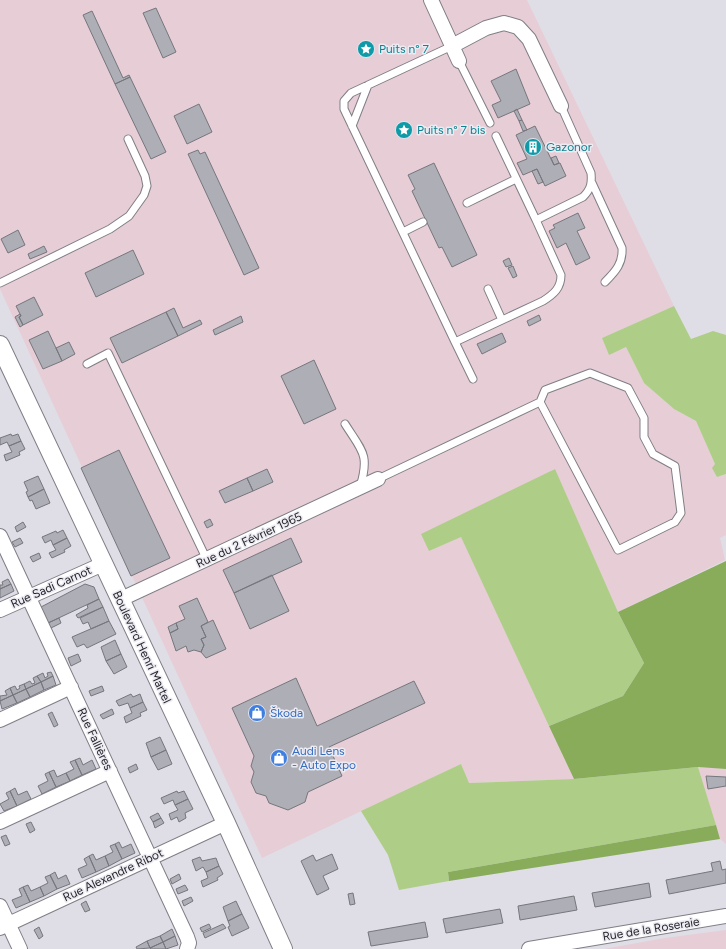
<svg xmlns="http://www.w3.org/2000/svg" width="726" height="949" font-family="Figtree,sans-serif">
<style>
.industrial{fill:#e7cdd5}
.green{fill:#aece88}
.forest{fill:#89ac5a}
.building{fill:#adaeb6;stroke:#76767d}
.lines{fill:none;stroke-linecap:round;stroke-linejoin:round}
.service-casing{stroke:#807e86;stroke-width:9}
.minor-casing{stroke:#807e86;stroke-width:16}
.tertiary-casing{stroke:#807e86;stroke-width:20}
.service{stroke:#fff;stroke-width:7}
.minor{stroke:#fff;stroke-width:14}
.tertiary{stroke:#fff;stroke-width:18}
.labels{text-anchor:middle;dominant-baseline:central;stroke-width:3;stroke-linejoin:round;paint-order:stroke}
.culture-label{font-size:12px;fill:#0d838f;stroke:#ecebf3;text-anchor:start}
.street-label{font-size:12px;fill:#262629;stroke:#ecebf3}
.shop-label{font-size:12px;fill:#366cbe;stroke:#ecebf3;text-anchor:start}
</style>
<rect width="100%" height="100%" fill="#dfdee6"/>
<!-- industrial -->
<path class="industrial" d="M0,0H527L674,306L602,338L609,354L626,347L644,383L674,409L696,421L715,464L717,477L726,474V535L720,538L725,560L618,612L554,469L429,551L461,536L574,779L468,783L461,764L262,858L0,289Z
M698,767L726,769V844L720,839Z
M726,930V949H604L665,938Z"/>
<!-- green -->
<path class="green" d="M674,306L691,339L713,331L726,335V474L717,477L712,468L715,464L696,421L674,409L644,383L626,347L609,355L602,338Z
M555,469L618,612L644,663L623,696L549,726L461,537L429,551L421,534Z
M461,764L469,783L574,779L698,767L716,825L448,872L449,881L399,890L388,855L361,811Z"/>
<!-- forest -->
<path class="forest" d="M726,561V769L698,767L574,779L549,726L623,696L644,663L618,612Z
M716,825L720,839L449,881L448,872Z"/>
<!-- building -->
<path class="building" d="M156,8L176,52L163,58L143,13Z
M92,11L123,78L129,75L130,77L115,84L83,15Z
M516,69L530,104L498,118L492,105L501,101L491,81Z
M130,77L166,152L151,159L115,84Z
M199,104L212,132L187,144L174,116Z
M517,109L522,120L519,121L514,111Z
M522,120L527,130L523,131L519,121Z
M535,126L554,165L560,163L566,176L545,186L537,169L523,175L517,163L527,159L516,135Z
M198,150L200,154L205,152L259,268L244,275L188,154Z
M556,156L559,163L554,165L551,158Z
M434,163L477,255L452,267L442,247L439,248L412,191L415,189L408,175Z
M537,169L543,182L538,184L532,171Z
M578,213L585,228L577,231L590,258L576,265L566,243L557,248L549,231L555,228L553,225Z
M18,230L25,245L8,253L1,239Z
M44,246L47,252L30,259L28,254Z
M133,250L144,274L96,297L85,273Z
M509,258L512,265L506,267L503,261Z
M513,266L517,276L513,278L508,268Z
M34,297L43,315L23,325L19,317L21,316L16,306Z
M174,308L183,328L200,320L202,324L178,336L166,312Z
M166,312L178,336L122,363L110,338Z
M20,314L21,316L19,317L23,325L20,327L15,317Z
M539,315L541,320L529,326L527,321Z
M241,316L243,322L215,335L213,330Z
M48,331L62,361L43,369L29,340Z
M502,333L506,342L482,354L477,344Z
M69,342L75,354L62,361L56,348Z
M314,360L336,409L304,424L281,376Z
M11,434L12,436L18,434L21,441L9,446L7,442L0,445V438Z
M21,441L25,449L19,452L20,455L6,461L4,455L12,452L9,446Z
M119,450L170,558L131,576L81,468Z
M267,469L273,482L253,491L247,478Z
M38,476L44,489L28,497L26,492L28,491L24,482Z
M247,478L253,491L225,503L219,491Z
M44,489L50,503L36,509L32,500L30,501L28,497Z
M210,519L213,525L207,528L204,522Z
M23,522L26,527L17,532L15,527Z
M63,530L67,538L53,545L51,540L45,543L42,537L56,531L57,533Z
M20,538L23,543L15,547L12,542Z
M67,538L71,546L64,550L65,552L52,558L49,553L56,550L53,545Z
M291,538L302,562L234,593L223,570Z
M39,553L41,558L33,562L30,557Z
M272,575L289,611L250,629L234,593Z
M8,579L11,584L0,589V585H3L2,582Z
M11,584L14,591L0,598V589Z
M85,584L94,587L99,599L48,623L41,607Z
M197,598L208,622L201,626L206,637L201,639L204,645L201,652L194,650L188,652L186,646L176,651L170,633L178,629L176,623L185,619L179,606Z
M99,599L103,607L78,618L76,615L88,608L87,605Z
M103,607L109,621L91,629L88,622L83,624L80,618Z
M59,618L61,623L51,628L48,623Z
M213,620L226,649L206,658L201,652L204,645L201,639L206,637L201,626Z
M109,621L116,634L87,648L84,644L77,647L72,637Z
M176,623L178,629L170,633L168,627Z
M115,640L121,654L106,661L101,647Z
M78,654L81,661L71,666L68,658Z
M121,654L127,667L114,674L106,661Z
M51,672L53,676L41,682L37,676L43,673L45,678L48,676L47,673Z
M37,676L41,682L26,689L24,684L30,681L32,684L35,683L33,678Z
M53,676L56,685L44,690L41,682Z
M296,678L317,726L414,681L425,703L329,747L342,776L308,792L305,802L288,810L269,803L266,796L256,793L251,782L254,772L251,766L254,756L232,708Z
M41,682L44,690L30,697L26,689Z
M24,684L26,689L13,695L10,688L15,686L17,690L20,688L19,686Z
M102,686L104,691L91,696L89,691Z
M10,688L13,695L0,701V696L7,695L5,691Z
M26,689L30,697L17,703L13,695Z
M131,694L133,697L140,694L143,702L130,708L128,703L119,706L116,701Z
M13,695L17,703L2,709L0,701Z
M143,702L147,710L140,713L141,716L126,723L124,717L132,713L130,708Z
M112,709L114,714L103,719L100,715Z
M52,712L58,725L54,727L48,714Z
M160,737L166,750L151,757L146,743Z
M166,750L172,764L158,770L151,757Z
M80,758L83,765L92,760L96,769L82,775L75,760Z
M75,760L82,775L70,781L66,773L74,769L70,762Z
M136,764L138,769L130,773L128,768Z
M54,770L57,777L66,773L70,781L56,787L49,772Z
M49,772L56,787L42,794L38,786L48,781L45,774Z
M706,776L726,777V786L708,789Z
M15,788L18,795L27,791L31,799L17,806L10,791Z
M10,791L17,806L4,811L0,804L9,799L6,793Z
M177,791L178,793L184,791L188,799L175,805L173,800L164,804L161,798Z
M188,799L193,809L185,813L186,818L179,822L177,817L171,820L169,814L178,810L175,805Z
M158,813L161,818L153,822L150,817Z
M161,818L164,823L155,828L153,822Z
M31,822L35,830L30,833L26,824Z
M6,835L10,844L5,846L1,837Z
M119,842L122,848L131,844L135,853L122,859L115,844Z
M115,844L122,859L109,866L105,856L113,852L110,846Z
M93,854L96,860L105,856L109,866L96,872L89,856Z
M332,854L338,869L323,876L329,889L317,895L301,861L313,855L316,861Z
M89,856L96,872L82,878L78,869L87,865L84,859Z
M200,857L202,861L216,858L219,866L206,872L203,867L196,871L192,860Z
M720,861L722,870L726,869V883L669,894L666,880L713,871L711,863Z
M219,866L223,874L217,878L218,880L203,887L201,881L208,878L206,872Z
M55,872L58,879L66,875L70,884L57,889L50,875Z
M179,874L181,879L172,884L170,879Z
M50,875L57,889L44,896L40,887L48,883L45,877Z
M649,883L651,897L595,907L592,893Z
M28,885L31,891L40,887L44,896L30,902L23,887Z
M185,885L188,890L178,894L176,889Z
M23,887L30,902L16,908L12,900L22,896L19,889Z
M353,893L355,904L350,905L348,894Z
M574,896L577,910L520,920L518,906Z
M191,897L193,901L184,906L182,901Z
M86,901L90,910L85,912L81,904Z
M236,901L242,914L228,921L223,907Z
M500,909L503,923L446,933L443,919Z
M242,914L249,928L232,936L228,927L230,926L228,921Z
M425,922L428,937L371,946L368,932Z
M209,924L211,928L202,932L200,928Z
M223,924L226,928L205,938L203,933Z
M39,927L43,936L39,939L34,930Z
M172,929L175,936L163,942L160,936Z
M160,936L163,942L150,948L147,941Z
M175,936L178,945L166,949L163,942Z
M147,941L150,948L137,949L136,947Z
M163,942L166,949H151L150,948Z"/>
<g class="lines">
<!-- service casing -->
<g class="service-casing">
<path id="service" d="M452,46L351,93L344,101V109L455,342L543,301C554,294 561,288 561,275L536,220L583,197C591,189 592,183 591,173L561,106
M459,61L490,123
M352,126L368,85
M496,136L536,220
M592,183L622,248C623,263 616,271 605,282
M467,203L516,179
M403,232L423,222
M0,283L110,229L129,216L144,195L147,186L145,176L128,139
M488,289L502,320
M455,342L473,379
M87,364L108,353L207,560
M345,424C362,451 370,454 360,487
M378,479L540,402L545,390L590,373L628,388L644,418V437L653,454L675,466L681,513L675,522L618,550L540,402"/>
</g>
<!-- minor casing -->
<g class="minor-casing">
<path id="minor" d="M431,0L459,61
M452,46L486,28L504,23L518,27L529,39L561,106
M0,536L187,937L189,943L187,949
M119,600L378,479
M0,610L103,564
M0,720L71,687
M0,822L110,771
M0,906L20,949
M0,928L226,823
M529,949L726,916"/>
</g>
<!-- tertiary casing -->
<g class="tertiary-casing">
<path id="tertiary" d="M0,345L226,823L283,949"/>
</g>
<!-- service -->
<use href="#service" class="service"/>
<!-- minor -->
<use href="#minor" class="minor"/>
<!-- tertiary -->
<use href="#tertiary" class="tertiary"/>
</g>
<!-- icons -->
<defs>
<g id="sight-disc" transform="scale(0.9)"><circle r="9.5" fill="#0f9aa8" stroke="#ecebf3"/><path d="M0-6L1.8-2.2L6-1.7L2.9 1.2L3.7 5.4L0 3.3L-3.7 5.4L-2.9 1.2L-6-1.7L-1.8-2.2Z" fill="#fff"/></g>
<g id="building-disc" transform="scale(0.9)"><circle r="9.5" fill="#0f9aa8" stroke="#ecebf3"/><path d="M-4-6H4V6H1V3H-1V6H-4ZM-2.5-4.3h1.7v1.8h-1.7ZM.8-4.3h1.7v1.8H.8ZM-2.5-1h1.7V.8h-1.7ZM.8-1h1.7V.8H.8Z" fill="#fff"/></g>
<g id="shop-disc" transform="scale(0.9)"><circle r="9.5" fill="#3f7fe0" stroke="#ecebf3"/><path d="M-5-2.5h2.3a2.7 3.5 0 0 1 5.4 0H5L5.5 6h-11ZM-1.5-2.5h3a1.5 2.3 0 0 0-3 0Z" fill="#fff"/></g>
</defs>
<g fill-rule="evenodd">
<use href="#sight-disc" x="366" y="49"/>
<use href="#sight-disc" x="404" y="130"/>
<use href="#building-disc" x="533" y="147"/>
<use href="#shop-disc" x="257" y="713"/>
<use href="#shop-disc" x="279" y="758"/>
</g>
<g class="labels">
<!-- culture labels -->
<g class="culture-label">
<text x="379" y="49">Puits n° 7</text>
<text x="417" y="130">Puits n° 7 bis</text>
<text x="546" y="147">Gazonor</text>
</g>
<!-- street labels -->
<g class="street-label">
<text transform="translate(249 540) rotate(-25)">Rue du 2 Février 1965</text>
<text transform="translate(51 587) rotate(-24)">Rue Sadi Carnot</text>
<text transform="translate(142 647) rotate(65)">Boulevard Henri Martel</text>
<text transform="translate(95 739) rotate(65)">Rue Fallières</text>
<text transform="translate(113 875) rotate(-25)">Rue Alexandre Ribot</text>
<text transform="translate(651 929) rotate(-9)">Rue de la Roseraie</text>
</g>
<!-- shop labels -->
<g class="shop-label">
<text x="270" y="713">Škoda</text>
<text x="292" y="751">Audi Lens<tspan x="292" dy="14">- Auto Expo</tspan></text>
</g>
</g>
</svg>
